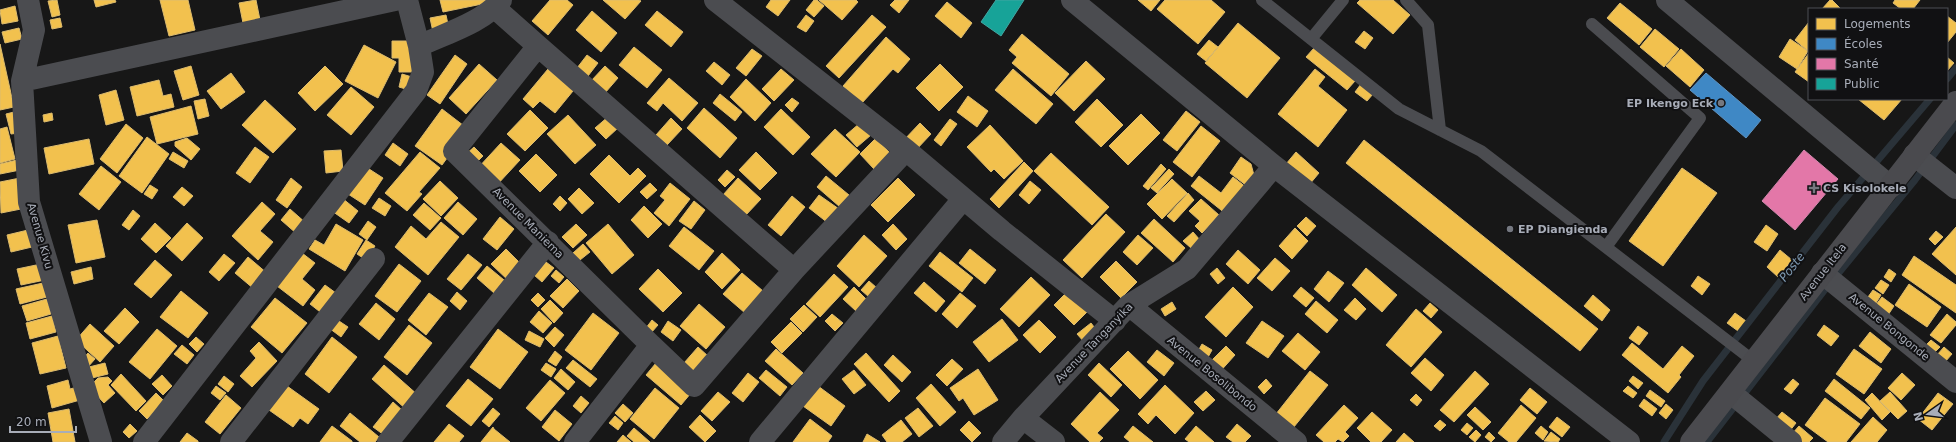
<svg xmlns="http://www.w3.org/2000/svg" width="1956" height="442" font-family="'DejaVu Sans',sans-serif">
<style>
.homes{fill:#f2c14e;stroke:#dcbb6e}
.schools{fill:#3f88c5;stroke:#5e93c1}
.health{fill:#e377a8;stroke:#d187ad}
.public{fill:#17a398;stroke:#42a6a2}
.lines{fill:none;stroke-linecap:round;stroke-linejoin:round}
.stream{stroke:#2a3239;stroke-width:7}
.lane{stroke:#4b4c50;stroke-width:12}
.street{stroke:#4b4c50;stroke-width:22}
.secondary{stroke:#4a4a4e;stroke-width:22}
.poi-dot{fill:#757880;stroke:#111113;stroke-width:1.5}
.labels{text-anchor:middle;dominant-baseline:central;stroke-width:4;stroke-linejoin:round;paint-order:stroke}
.poi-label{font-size:11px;font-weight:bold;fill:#a8adb8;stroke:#111113;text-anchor:start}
.street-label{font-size:11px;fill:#a8adb8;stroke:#111113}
.water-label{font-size:12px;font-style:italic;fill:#7f9bb3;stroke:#111113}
</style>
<rect width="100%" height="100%" fill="#171717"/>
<!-- homes -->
<path class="homes" d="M57,0L60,15L52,17L48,1Z
M94,0H115L116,2L96,7Z
M160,0H188L195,30L169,36Z
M256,0L261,25L244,28L239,3Z
M440,0H486L487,3L443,12Z
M550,0H567L573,5L548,35L532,21Z
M603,0H639L641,1L625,19Z
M771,0H790L778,16L766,7Z
M814,0H817L824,6L814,17L806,10Z
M819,0H856L858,2L842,20Z
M895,0H909L899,13L890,5Z
M1138,0H1160L1151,11Z
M1165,0H1211L1225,12L1198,44L1157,9Z
M1360,0H1393L1410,15L1393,34L1357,3Z
M1830,0H1832L1841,9H1822Z
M1895,0H1920L1913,9H1901L1893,3Z
M947,2L972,23L961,38L935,16Z
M1620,3L1652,29L1639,45L1607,18Z
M15,6L18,21L2,24L0,10Z
M592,11L617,33L601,52L576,30Z
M657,11L683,32L671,47L645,25Z
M446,15L449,29L433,32L430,18Z
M806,15L814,21L806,32L797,27Z
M872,15L886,27L839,78L826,66Z
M1947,16L1956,23V32L1947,43Z
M60,18L62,27L52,29L50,20Z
M1809,22V50L1808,51L1795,40Z
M1238,23L1280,58L1247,98L1205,63Z
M19,28L22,39L5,43L2,32Z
M1655,29L1679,49L1664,67L1640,47Z
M1364,31L1373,38L1365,49L1355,42Z
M1022,34L1069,74L1051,96L1012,63L1017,57L1009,50Z
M886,37L910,59L898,73L893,69L862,103L843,86Z
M1790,39L1808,51L1797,69L1779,57Z
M1209,40L1218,47L1206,61L1197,54Z
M392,41H415L416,72H399V58H392Z
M0,44L14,107L0,110Z
M364,45L396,62L378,98L345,81Z
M634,47L662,70L647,88L619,65Z
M1314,48L1355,81L1347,90L1306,57Z
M752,49L762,56L746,76L736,68Z
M1681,49L1704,70L1690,87L1666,66Z
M1809,53V82L1795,72Z
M455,55L467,64L440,104L427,95Z
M587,55L598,63L588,76L577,68Z
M1947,57L1954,63L1947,71Z
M1086,61L1105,79L1074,111L1055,93Z
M714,62L730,75L722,85L706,71Z
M479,64L497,80L466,114L449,98Z
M940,64L963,87L939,111L916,88Z
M191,66L199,95L183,100L174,71Z
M325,66L343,84L315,111L298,93Z
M605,66L618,78L605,93L591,81Z
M548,69L573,91L555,113L540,101L533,108L523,99Z
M781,69L794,80L774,101L762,89Z
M1013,69L1053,104L1036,124L995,90Z
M1315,69L1325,77L1318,86L1347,110L1318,147L1278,114Z
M231,73L245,92L221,109L207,91Z
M402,74L412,77L409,90L399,87Z
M669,78L698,103L682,121L663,103L657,111L647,103Z
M746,79L771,103L755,121L730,97Z
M159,80L163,96L171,94L174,107L137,116L130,87Z
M1361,84L1373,94L1367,101L1355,92Z
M351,87L374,107L351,135L327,115Z
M116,90L124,120L106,125L99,95Z
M720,94L742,112L735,121L713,103Z
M968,96L988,111L977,127L957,112Z
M792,98L799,103L792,112L785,105Z
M205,99L209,116L198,119L194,101Z
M1097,99L1123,125L1101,147L1075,122Z
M1858,99H1902L1884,120Z
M265,100L296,129L273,153L242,125Z
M191,106L198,134L157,144L150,117Z
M704,108L737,138L720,158L687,128Z
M442,109L468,129L442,165L415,146Z
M781,109L810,137L793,155L764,127Z
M530,110L548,128L525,151L507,134Z
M1186,111L1200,122L1177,151L1163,140Z
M14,112L19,133L11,134L6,114Z
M52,113L53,120L44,122L43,115Z
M1141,114L1160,133L1128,165L1109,146Z
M568,115L596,145L575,164L547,134Z
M609,116L619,127L606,139L595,128Z
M671,118L682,129L667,145L656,135Z
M950,119L957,124L941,146L934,140Z
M860,123L871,135L857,147L846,135Z
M920,123L931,134L915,151L903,141Z
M126,124L143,138L117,173L100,159Z
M990,125L1023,161L1004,179L994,169L991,172L967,147Z
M1201,126L1220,141L1192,177L1173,162Z
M7,127L15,159L0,163V129Z
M835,129L860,152L836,177L811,154Z
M147,137L169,154L142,193L119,176Z
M187,138L200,149L191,160L175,146V142Z
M876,138L890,153L874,169L860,154Z
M89,139L94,164L49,174L44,148Z
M1364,140L1598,329L1580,351L1346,163Z
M393,143L408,154L400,166L385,155Z
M501,143L520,160L496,186L477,169Z
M255,147L269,157L250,183L236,173Z
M474,147L483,156L473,166L464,156Z
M341,150L343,171L326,173L324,151Z
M173,152L188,161L184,168L169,159Z
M420,152L440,168L419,192L422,194L407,211L385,193Z
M756,152L777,173L760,190L739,170Z
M1296,152L1319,173L1309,185L1286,164Z
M1051,153L1109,207L1092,225L1034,171Z
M536,154L557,175L540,192L519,171Z
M609,155L630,176L638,168L646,176L619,203L590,174Z
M1241,157L1251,164L1255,179L1247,186L1230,173Z
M17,160L20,170L0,174V164Z
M1024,162L1033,171L999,208L990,199Z
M1161,164L1166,169L1148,190L1143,186Z
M101,166L121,182L99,210L79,194Z
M366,167L383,178L365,205L348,194Z
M1682,168L1717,193L1663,266L1629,241Z
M1169,169L1174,174L1157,193L1151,188Z
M727,170L735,177L725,187L718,180Z
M826,176L849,195L840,207L817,187Z
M1199,176L1221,193L1233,177L1247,188L1226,214L1191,186Z
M20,178L26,208L1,213L0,182Z
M291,178L302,187L287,208L276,200Z
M738,178L761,199L745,216L723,195Z
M898,178L915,195L888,222L871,205Z
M1172,179L1187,193L1162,219L1147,204Z
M440,181L458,198L441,216L423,199Z
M1030,181L1041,190L1029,204L1019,195Z
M650,183L657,190L647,199L640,192Z
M670,183L690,199L669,226L654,213L665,200L660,196Z
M150,185L158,190L152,199L144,194Z
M182,187L193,196L184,206L173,197Z
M579,188L594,203L582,214L568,199Z
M1188,193L1194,200L1174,222L1167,216Z
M819,195L839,209L828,223L809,208Z
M560,196L567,203L560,211L553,204Z
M792,196L805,207L781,236L768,225Z
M342,198L358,211L349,223L332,211Z
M379,198L391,206L385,216L372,208Z
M1201,199L1219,215L1202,233L1195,226L1200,221L1189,211Z
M694,201L705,210L691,229L679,221Z
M262,202L275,214L260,231L273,242L258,260L232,236Z
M458,202L477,219L463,235L444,218Z
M424,203L441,218L430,230L413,215Z
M644,206L662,224L648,238L631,220Z
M290,209L307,224L297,234L281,220Z
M133,210L140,216L129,230L122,225Z
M1106,214L1125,232L1082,278L1063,260Z
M500,217L514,229L497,250L483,239Z
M1306,217L1316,226L1307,236L1297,226Z
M1154,219L1185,248L1173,262L1141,233Z
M97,220L105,257L76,263L68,225Z
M368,221L376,227L367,240L359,234Z
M441,222L459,237L428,275L395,247L411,226L426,239Z
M155,223L171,238L156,253L141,239Z
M187,223L203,238L182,261L166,246Z
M336,224L363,240L345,271L309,249L315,240L324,245Z
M576,224L587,235L573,248L562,237Z
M608,224L634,255L612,274L586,243Z
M893,224L907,239L896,250L882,235Z
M1766,225L1778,234L1767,251L1754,242Z
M684,227L714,251L699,270L669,246Z
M1956,227V275L1932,254Z
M1295,228L1308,241L1292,259L1279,246Z
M28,230L32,247L11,252L7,235Z
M1936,231L1943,237L1935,245L1929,239Z
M1193,232L1200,240L1191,248L1183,241Z
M864,235L887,256L859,287L837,266Z
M1138,235L1153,248L1137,265L1123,252Z
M366,240L375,246L366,260L357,254Z
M583,244L590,252L580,260L573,253Z
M506,249L524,267L510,282L491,264Z
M970,249L996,270L985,284L959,263Z
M1238,250L1260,270L1248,284L1226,264Z
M1780,250L1792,260L1778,277L1767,267Z
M940,252L973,278L962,292L929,266Z
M302,253L315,263L302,279L315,290L303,306L277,286Z
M722,253L740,270L722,289L705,272Z
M224,254L235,263L219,281L209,272Z
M468,254L482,265L461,290L447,279Z
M1914,256L1956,285V313L1902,275Z
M248,257L268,274L254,289L235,273Z
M1275,258L1290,271L1272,291L1257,278Z
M155,260L172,275L151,298L134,284Z
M1116,261L1137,282L1121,298L1100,277Z
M546,262L554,268L542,282L534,275Z
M41,264L45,280L21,285L17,269Z
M399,264L421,281L397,312L375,296Z
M487,266L504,280L494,293L477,278Z
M91,267L93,279L74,284L71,272Z
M1217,268L1225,278L1218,284L1210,274Z
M1366,268L1397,295L1382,312L1352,285Z
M658,269L682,293L663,312L639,289Z
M1889,269L1896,274L1891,282L1884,277Z
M556,270L564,277L559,283L551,276Z
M1328,271L1344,283L1329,302L1314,289Z
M742,273L763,291L745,313L723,294Z
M834,274L848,287L820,317L806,304Z
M1698,276L1710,284L1702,295L1691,286Z
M1031,277L1050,295L1019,327L1000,309Z
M567,279L579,291L563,308L550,296Z
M1881,280L1889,285L1883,294L1875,288Z
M869,281L877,288L869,297L861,290Z
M924,282L945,301L936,312L914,293Z
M43,283L47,297L20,304L16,289Z
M1909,284L1941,307L1927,327L1895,305Z
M325,285L340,296L324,315L310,304Z
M854,287L866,299L856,311L843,299Z
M1233,287L1253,307L1226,337L1205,317Z
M1301,287L1314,298L1306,307L1293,296Z
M1069,290L1089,310L1074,325L1054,305Z
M1873,290L1881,295L1876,303L1868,297Z
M181,291L208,313L188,338L160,317Z
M457,292L467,301L460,310L450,301Z
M429,293L448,307L426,335L408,320Z
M538,293L545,300L538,307L531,300Z
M960,293L976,306L957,328L942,314Z
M1593,295L1610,310L1602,321L1584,306Z
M1882,297L1894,306L1888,315L1875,306Z
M275,298L307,323L282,353L251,327Z
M1355,298L1366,309L1356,320L1344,310Z
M47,299L51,314L27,321L22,306Z
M550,300L563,313L554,323L541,309Z
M1316,301L1338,320L1327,333L1305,314Z
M1172,302L1176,309L1165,316L1161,309Z
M376,303L395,319L379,340L359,324Z
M1430,303L1438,310L1431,318L1423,311Z
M699,304L725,327L706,349L680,326Z
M804,305L817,317L803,332L790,319Z
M125,308L139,322L119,344L104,331Z
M1416,309L1442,332L1411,367L1386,345Z
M539,311L552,323L543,333L530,322Z
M593,313L619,333L591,370L565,350Z
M1735,313L1746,321L1738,331L1727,323Z
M832,314L843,323L835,331L825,321Z
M1947,314L1956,322V325L1941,343L1930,335Z
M52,316L56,332L30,339L26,323Z
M336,319L348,327L341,337L329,328Z
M1002,319L1018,340L989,362L973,342Z
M652,320L658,325L651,333L646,328Z
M1039,320L1056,337L1040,353L1023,335Z
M668,321L681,330L673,341L661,332Z
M1262,321L1284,336L1268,358L1246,343Z
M791,322L802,333L782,353L771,342Z
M1091,323L1098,332L1085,343L1077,334Z
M90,324L114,346L100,362L76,340Z
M409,325L432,343L407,375L384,357Z
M1824,325L1839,336L1831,346L1817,335Z
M1638,326L1648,333L1639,345L1629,338Z
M555,327L564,335L554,347L545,338Z
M157,329L177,346L150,379L129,362Z
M498,329L528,352L500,389L470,367Z
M529,331L544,339L540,347L525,340Z
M1870,332L1891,349L1881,363L1859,346Z
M1298,333L1320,352L1305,370L1282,351Z
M58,336L66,368L40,374L32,343Z
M196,337L204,344L197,352L189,344Z
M332,337L357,357L329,393L305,374Z
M1931,340L1940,347L1934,353L1926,345Z
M259,342L277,361L252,387L240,376L256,358L250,351Z
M1632,343L1663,369L1682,346L1694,356L1679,375L1681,377L1668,393L1622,355Z
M1202,344L1212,350L1207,359L1197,353Z
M182,345L194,355L187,364L174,354Z
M1226,346L1235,355L1217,375L1207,365Z
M698,347L708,356L693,372L684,363Z
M1944,347L1952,354L1945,362L1937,355Z
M776,349L803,373L792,385L765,361Z
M1854,349L1882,369L1864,394L1836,374Z
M1157,350L1174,363L1164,376L1147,362Z
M555,351L562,357L556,366L548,361Z
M1128,351L1158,380L1140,399L1110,369Z
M88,353L95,359L87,368L80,362Z
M866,353L900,391L889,402L854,364Z
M893,355L911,372L902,382L884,365Z
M1425,358L1444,375L1431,391L1411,373Z
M952,359L963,369L947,386L936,375Z
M573,360L597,379L590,387L566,368Z
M105,363L108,374L92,378L89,367Z
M546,363L556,369L551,377L541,370Z
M656,363L691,393L681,405L646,375Z
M1099,363L1122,385L1111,397L1088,375Z
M384,365L419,396L407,410L372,379Z
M561,369L575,382L568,390L554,378Z
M978,369L998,400L974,415L963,398L959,401L950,388Z
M766,370L787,387L780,396L759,378Z
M854,370L866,385L854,394L842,379Z
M1310,371L1328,385L1289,433L1272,419Z
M1475,371L1489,384L1454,422L1440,410Z
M748,373L759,382L743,402L732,393Z
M1902,373L1915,385L1901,400L1888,388Z
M121,374L146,401L136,411L111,385Z
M162,375L172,386L163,395L152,384Z
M224,376L234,384L228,392L218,384Z
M1633,376L1643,383L1638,389L1629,381Z
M108,377L112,381L108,385L115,393L104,403L89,387L98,378Z
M468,379L493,399L471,426L446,406Z
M1266,379L1272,386L1264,394L1258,387Z
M1793,379L1799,384L1791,394L1784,389Z
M1834,379L1870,408L1861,419L1825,391Z
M68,380L70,389L77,387L80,400L52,408L47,386Z
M550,380L565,393L541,421L526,408Z
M931,384L956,412L940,426L916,398Z
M1165,385L1194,413L1175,434L1156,415L1148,424L1138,414Z
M216,386L226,393L220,400L211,393Z
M287,386L319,409L308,424L300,418L293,427L269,410Z
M818,386L845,406L831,426L803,406Z
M1628,386L1637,393L1633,398L1623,391Z
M655,388L679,408L654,439L630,419Z
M1530,388L1547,402L1537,414L1520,400Z
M1650,390L1665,401L1661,407L1646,396Z
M1206,391L1215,400L1203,411L1194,402Z
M718,392L730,402L712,421L701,411Z
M1100,392L1119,410L1097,433L1103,438L1099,442H1090L1071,424Z
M1890,392L1907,411L1898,419L1880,401Z
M156,393L164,401L147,419L139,411Z
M1872,393L1890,412L1882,420L1865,400Z
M1938,393L1953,404L1932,430L1918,419Z
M1416,394L1422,400L1417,406L1410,400Z
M226,395L241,408L220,434L205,422Z
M581,396L589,403L581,413L573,406Z
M1825,398L1860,424L1846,442H1828L1805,425Z
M1644,399L1657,409L1652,416L1639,406Z
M393,402L403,411L384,435L373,427Z
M623,404L633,413L625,422L615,413Z
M1666,404L1673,410L1666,419L1659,413Z
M1344,405L1358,418L1345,432L1349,436L1343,442L1338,439L1335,442H1324L1316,435Z
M1521,405L1536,418L1516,442H1509L1498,433Z
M1475,407L1491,422L1483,430L1467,415Z
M493,408L500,414L489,427L482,421Z
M918,408L933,426L919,437L905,418Z
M69,409L75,442H53L48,413Z
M555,410L572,424L559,441L542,427Z
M1372,412L1392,430L1381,442H1371L1357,428Z
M1782,412L1796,423L1789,432L1775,420Z
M350,413L379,437L375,442H360L340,426Z
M700,415L716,431L705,442L689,427Z
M615,416L623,423L618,430L609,423Z
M1557,417L1570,427L1562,437L1549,427Z
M1873,417L1887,430L1877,442H1851Z
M810,419L832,436L828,442H793Z
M901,420L912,434L902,442H887L882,435Z
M1440,420L1446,425L1440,431L1434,426Z
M969,421L981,433L972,442L960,430Z
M1467,423L1473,428L1467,435L1461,430Z
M130,424L137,431L129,438L123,432Z
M449,424L464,436L459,442H434Z
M1237,424L1251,436L1245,442H1233L1226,437Z
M332,426L352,441V442H320Z
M1133,426L1153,442H1130L1124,437Z
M1196,426L1214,442H1189L1185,439Z
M1541,426L1548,432L1543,440L1535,433Z
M1799,426L1813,438L1809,442H1802L1792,434Z
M493,427L494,429L510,442H481Z
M634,428L650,442H634L627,436Z
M1476,430L1481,435L1475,442L1469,437Z
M1489,432L1495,438L1491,442L1485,437Z
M1551,432L1560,439L1558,442L1544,441Z
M187,433L198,441V442H180Z
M1404,433L1414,442H1396Z
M867,434L880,442H863Z
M623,435L631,442H617Z"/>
<!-- schools -->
<path class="schools" d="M1706,73L1761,120L1746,138L1690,90Z"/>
<!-- health -->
<path class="health" d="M1804,150L1838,179L1795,230L1762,201Z"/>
<!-- public -->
<path class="public" d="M996,0H1024L1001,36L981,22Z"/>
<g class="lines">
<!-- stream -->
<path class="stream" d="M1947,79L1956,68
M1664,442L1703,381L1838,207L1930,99
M1707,442L1823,292L1915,180L1956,125"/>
<!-- lane -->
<path class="lane" d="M1262,0L1399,109L1481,151L1755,362
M1406,0L1428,25L1440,130
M1592,24L1700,118L1606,247
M1311,39L1343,0"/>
<!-- street -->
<path class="street" d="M28,0L34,30L22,81L29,202L101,442
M715,0L906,150L1002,231L1115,321
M1072,0L1274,166L1629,442
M1667,0L1891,187
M495,8L538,46L454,151L651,345L575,442
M419,46C444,34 484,22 501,0
M538,46L794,270
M22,81L395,0
M1914,155L1956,188
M1822,273L1956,382
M1129,305L1296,442
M651,345L694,386L794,270L906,150
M1731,393L1791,442
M1023,418L1054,442
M144,442L416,91L423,72L419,46L407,0
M231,442L374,259
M388,442L548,242
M760,442L963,199
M1003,442L1023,418L1129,305L1187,269L1274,166"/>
<!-- secondary -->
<path class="secondary" d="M1691,442L1956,102"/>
</g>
<!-- markers -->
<g class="poi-dot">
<circle cx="1721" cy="103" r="4"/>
<path d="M1812 182h4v4h4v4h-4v4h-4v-4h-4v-4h4z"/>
<circle cx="1510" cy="229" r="4"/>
</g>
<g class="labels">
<!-- poi labels -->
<g class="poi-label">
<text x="1713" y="103" text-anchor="end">EP Ikengo Eck</text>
<text x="1823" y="188">CS Kisolokele</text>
<text x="1518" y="229">EP Diangienda</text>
</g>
<!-- street labels -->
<g class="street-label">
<text transform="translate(528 223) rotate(45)">Avenue Maniema</text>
<text transform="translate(40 236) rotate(74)">Avenue Kivu</text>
<text transform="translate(1823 272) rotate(-52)">Avenue Itela</text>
<text transform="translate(1889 327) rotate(39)">Avenue Bongonde</text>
<text transform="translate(1094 343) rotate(-46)">Avenue Tanganyika</text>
<text transform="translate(1212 374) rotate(39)">Avenue Bosolibondo</text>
</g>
<!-- water labels -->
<g class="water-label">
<text transform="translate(1792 267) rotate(-52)">Poste</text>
</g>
</g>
<!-- legend -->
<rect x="1808" y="8" width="140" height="92" fill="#111113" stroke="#4d4f55"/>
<rect x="1816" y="18" width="20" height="12" fill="#f2c14e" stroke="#4d4f55"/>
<text x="1844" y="28" font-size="12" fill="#a8adb8">Logements</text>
<rect x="1816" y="38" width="20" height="12" fill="#3f88c5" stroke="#4d4f55"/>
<text x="1844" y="48" font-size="12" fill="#a8adb8">Écoles</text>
<rect x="1816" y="58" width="20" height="12" fill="#e377a8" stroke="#4d4f55"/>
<text x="1844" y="68" font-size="12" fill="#a8adb8">Santé</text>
<rect x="1816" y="78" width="20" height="12" fill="#17a398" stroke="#4d4f55"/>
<text x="1844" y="88" font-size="12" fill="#a8adb8">Public</text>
<!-- north arrow -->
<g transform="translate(1928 414) rotate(256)" stroke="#111113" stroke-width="3" paint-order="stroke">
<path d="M0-3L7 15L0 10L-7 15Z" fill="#a8adb8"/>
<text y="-6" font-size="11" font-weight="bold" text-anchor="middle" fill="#a8adb8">N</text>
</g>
<!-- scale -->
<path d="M10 426v6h66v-6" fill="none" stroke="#a8adb8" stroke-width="2"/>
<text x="16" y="426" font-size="12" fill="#a8adb8" stroke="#111113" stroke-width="3" paint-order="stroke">20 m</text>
</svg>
